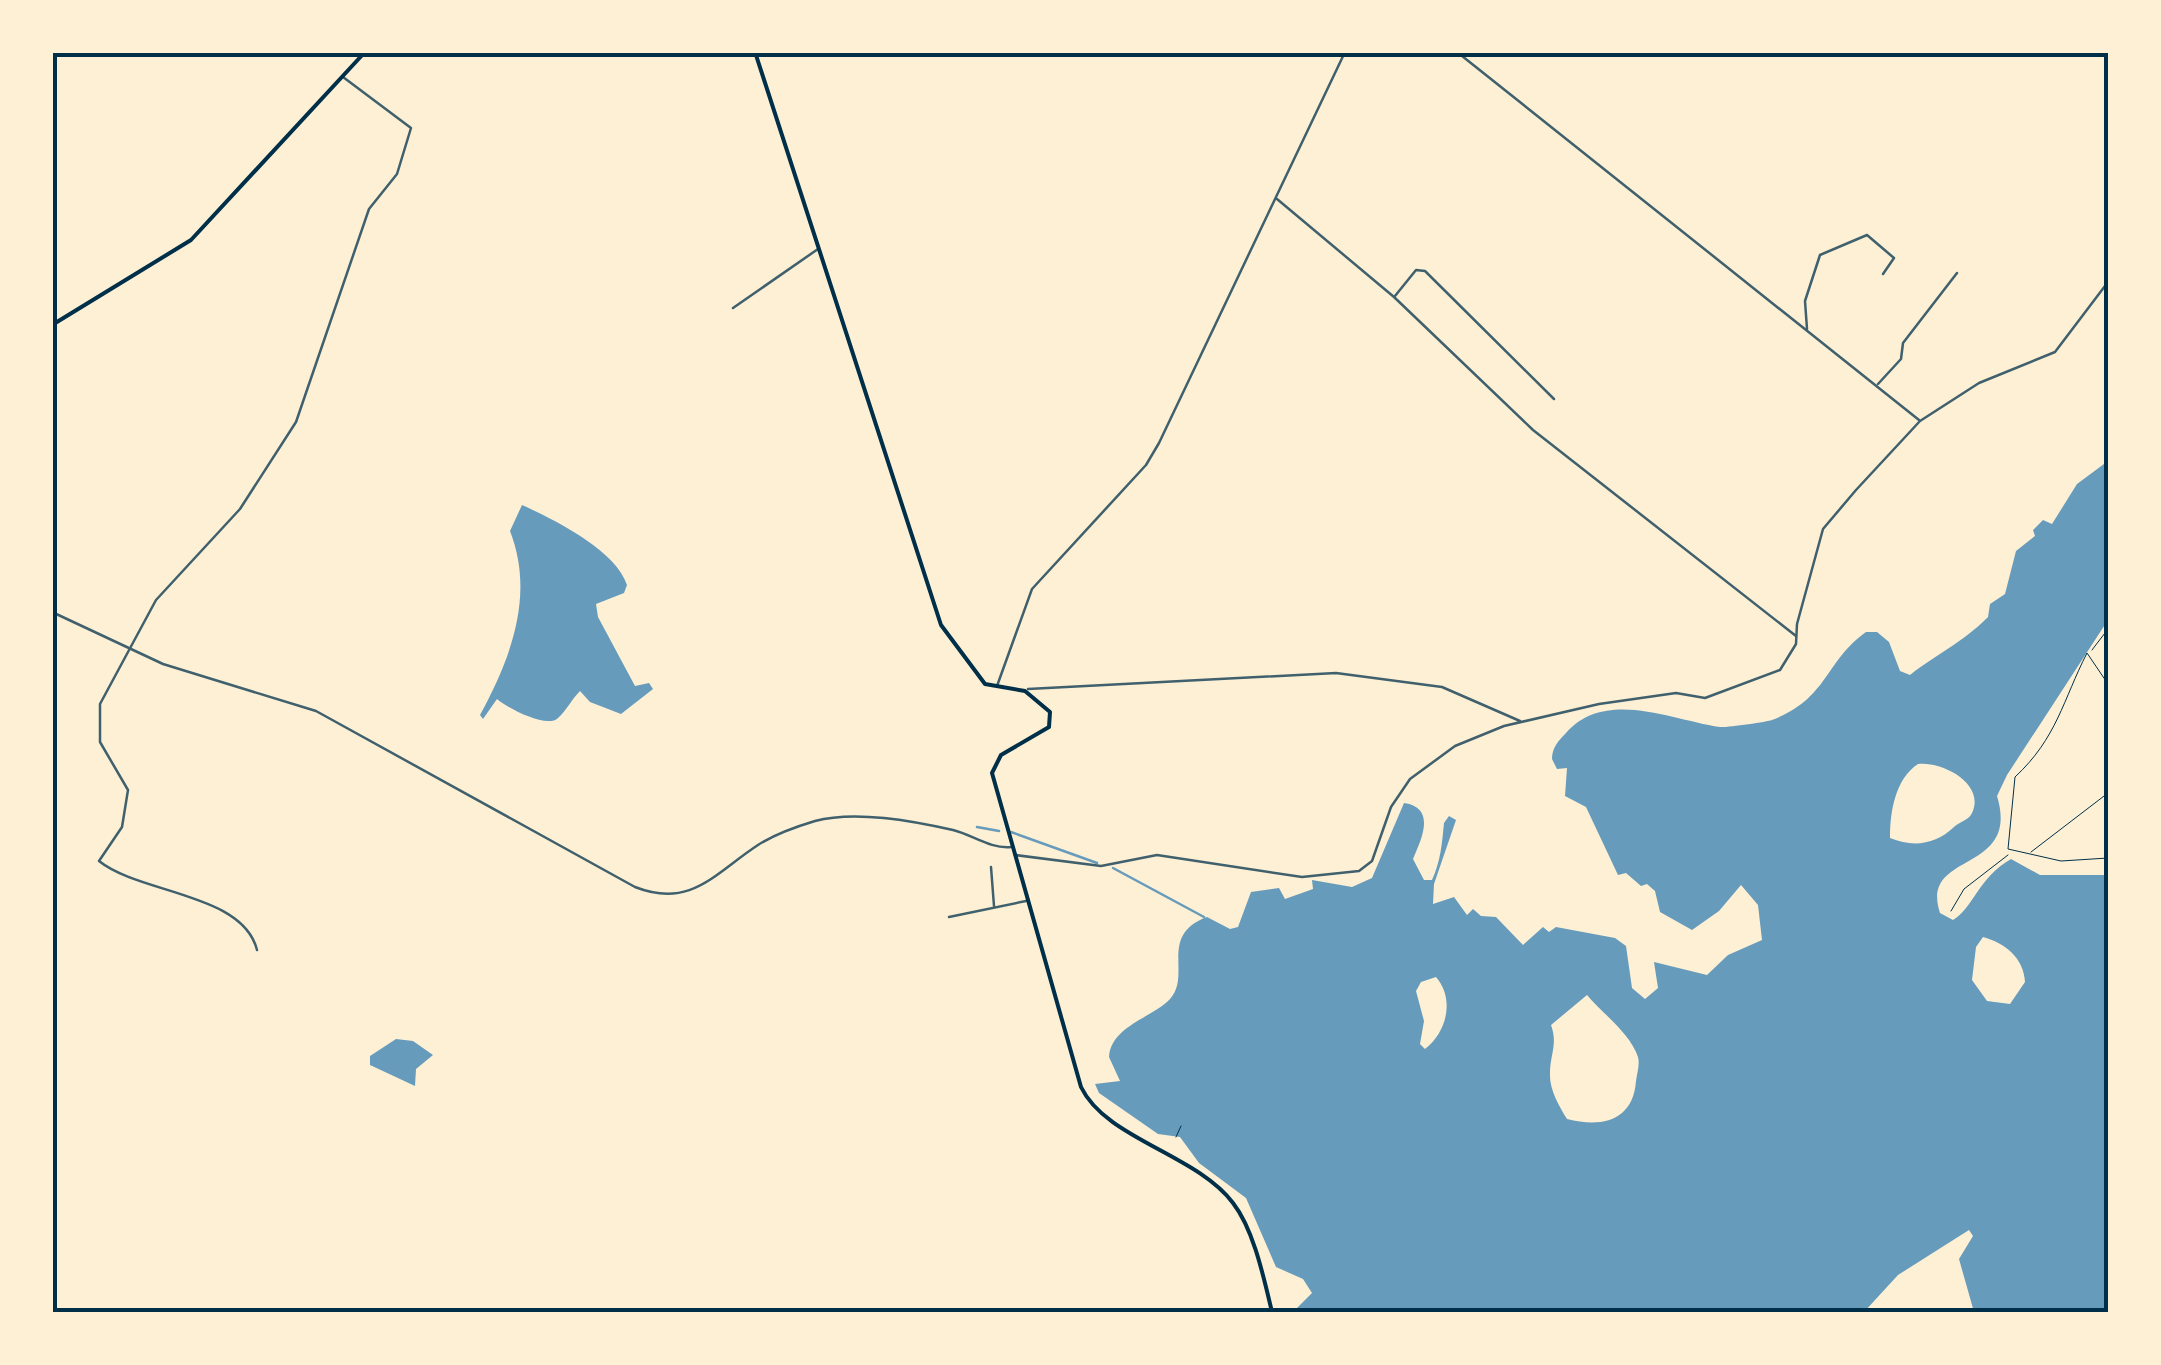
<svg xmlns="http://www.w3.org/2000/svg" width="2161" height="1365" font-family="'Playfair Display',serif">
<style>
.water{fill:#669bbc;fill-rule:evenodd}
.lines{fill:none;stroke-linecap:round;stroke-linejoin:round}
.stream{stroke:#669bbc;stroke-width:2.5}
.path{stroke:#003049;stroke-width:1}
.minor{stroke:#3f606c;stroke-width:2.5}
.tertiary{stroke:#3f606c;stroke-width:2.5}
.secondary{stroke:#003049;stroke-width:4}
.neatline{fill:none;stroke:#003049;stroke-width:4}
</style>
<rect width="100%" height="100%" fill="#fdf0d5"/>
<!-- water -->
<path class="water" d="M2108,461V620L2007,775L1997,796C2021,875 1919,850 1940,913L1953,920C1974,907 1978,878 2011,859L2040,875H2108V1312H1974L1959,1259L1973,1236L1969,1230L1898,1275L1864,1312H1293L1312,1293L1303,1279L1276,1267L1246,1198L1199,1163L1180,1137L1158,1134L1099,1093L1095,1084L1120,1081L1109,1057C1111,1026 1152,1018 1170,999C1192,975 1158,935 1207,917L1230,929L1238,927L1251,892L1279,888L1285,899L1313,889L1312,880L1352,887L1372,878L1404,803C1438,808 1420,842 1413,859L1424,880H1432C1441,860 1442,843 1444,823L1449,816L1456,820L1434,884L1433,904L1454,897L1467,915L1473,909L1481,916L1496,917L1523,945L1543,927L1549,932L1556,927L1615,938L1626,946L1632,988L1645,999L1658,988L1654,962L1707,975L1728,955L1762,940L1758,905L1741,885L1719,911L1692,930L1660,912L1655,891L1647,884L1641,886L1626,873L1618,875L1586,807L1565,796L1567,768L1557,769L1552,759C1552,748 1558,741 1566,733C1605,688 1672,720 1720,727C1724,728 1767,722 1772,720C1829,698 1824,662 1866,632H1877L1889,642L1900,671L1910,675C1935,655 1962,643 1988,617L1990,604L2005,594L2016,551L2035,536L2033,530L2043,520L2052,524L2077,484ZM1918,764C1941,761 1986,783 1972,813C1969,820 1959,822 1954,827C1936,844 1914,848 1890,838C1890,812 1895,779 1918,764ZM1983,937C2005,943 2024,958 2025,982L2010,1004L1987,1001L1972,980L1976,947ZM1436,977C1455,999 1447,1032 1425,1049L1420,1044L1424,1021L1416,991L1421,982ZM1587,995C1603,1014 1630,1033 1638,1057C1640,1065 1637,1073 1636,1081C1633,1121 1602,1128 1567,1119C1559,1106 1549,1089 1550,1073C1550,1055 1558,1044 1551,1025Z
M522,505C553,519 616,550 627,585L624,593L596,604L598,617L635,686L649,683L653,689L621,714L590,702L580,691C572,699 566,711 558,718C547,729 507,708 497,699L483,719L480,715C511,658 535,595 510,531Z
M396,1039L413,1041L433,1055L416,1069L415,1086L370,1065V1056Z"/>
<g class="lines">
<!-- stream -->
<path class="stream" d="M977,827L999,831
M1011,832L1097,863
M1113,868L1204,917"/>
<!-- path -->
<path class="path" d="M2092,650L2108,629
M2108,684L2087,653C2063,700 2057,738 2015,777L2008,849L2061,861L2108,858
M2031,852L2108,793
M1951,911L1964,889L2008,855
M1176,1137L1181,1126"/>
<!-- minor -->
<path class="minor" d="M1277,199L1394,297L1533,430L1796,636
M1395,296L1416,270L1425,271L1554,399
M733,308L818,249
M1807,329L1805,301L1820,255L1867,235L1894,258L1883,274
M1878,384L1901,359L1903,343L1957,273
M991,867L994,906
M949,917L1026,901
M257,950C243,893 140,894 99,861L122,827L128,790L100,742V704L156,600L240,509L296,422L369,209L397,174L411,128L343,77"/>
<!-- tertiary -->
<path class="tertiary" d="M1457,52L1919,420
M52,612L163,664L316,711L635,887C691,909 715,873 758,845C775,834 795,827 815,821C855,810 913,821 953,830C973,835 990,849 1011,847
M997,686L1032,589L1146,465L1159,443L1345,52
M1028,689L1336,673L1442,687L1520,721
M1015,855L1101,866L1157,855L1302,877L1359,871L1372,861L1391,807L1410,779L1455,746L1504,726L1599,704L1676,693L1705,698L1780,670L1796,644L1797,624L1823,529L1856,490L1920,421L1979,383L2055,352L2108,282"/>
<!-- secondary -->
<path class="secondary" d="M755,52L941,625L985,684L1025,691L1050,712L1049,727L1001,755L992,773L1081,1087C1106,1139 1196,1154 1233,1203C1254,1230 1264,1279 1272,1312
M52,325L191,240L365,52"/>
</g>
<!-- border -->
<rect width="2161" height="1365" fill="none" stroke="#fdf0d5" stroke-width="110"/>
<rect x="55" y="55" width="2051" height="1255" class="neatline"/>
</svg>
